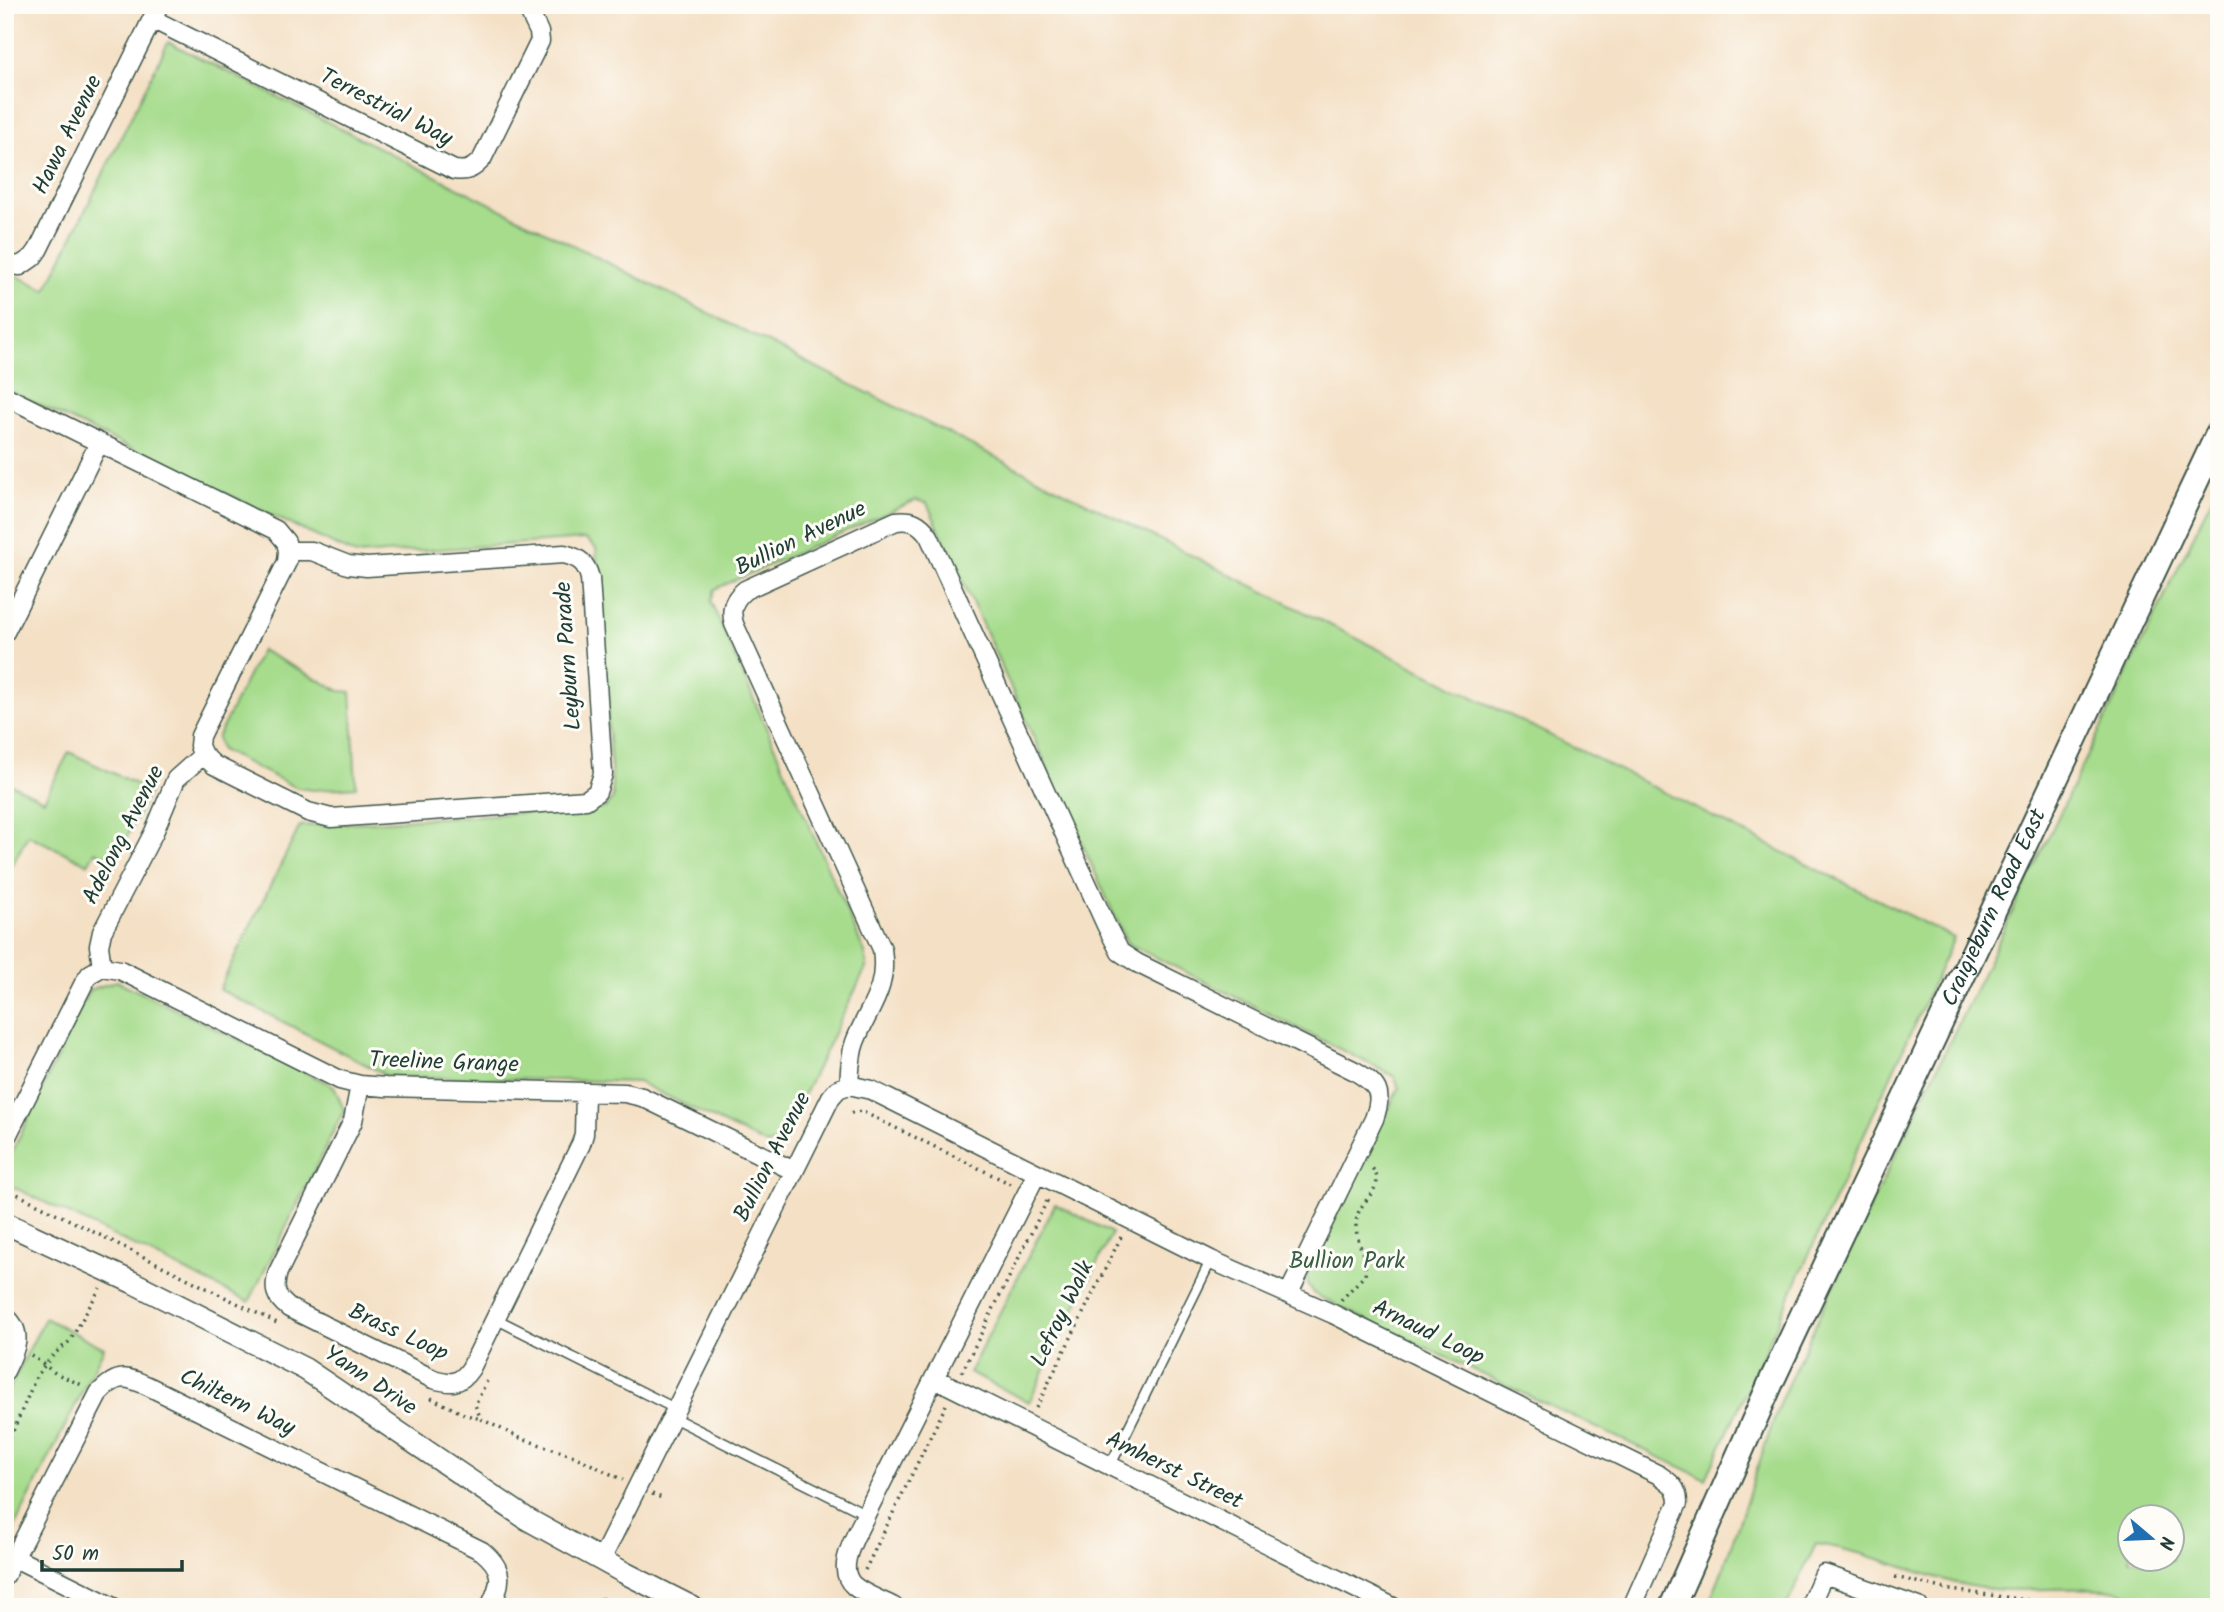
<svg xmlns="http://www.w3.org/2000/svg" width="2224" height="1612" font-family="Kalam,sans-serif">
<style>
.green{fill:#a6dc8c;stroke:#628c60;stroke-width:2;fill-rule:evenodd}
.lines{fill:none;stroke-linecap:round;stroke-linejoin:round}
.service-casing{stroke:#3f554a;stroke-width:12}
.minor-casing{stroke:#3f554a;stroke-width:21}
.tertiary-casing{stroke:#3f554a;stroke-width:24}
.secondary-casing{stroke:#3f554a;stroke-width:28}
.path{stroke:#3f554a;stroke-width:3.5;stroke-dasharray:2 5;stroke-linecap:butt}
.service{stroke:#fff;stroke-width:9}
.minor{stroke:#fff;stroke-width:18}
.tertiary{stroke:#fff;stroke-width:21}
.secondary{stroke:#fff;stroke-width:24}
.labels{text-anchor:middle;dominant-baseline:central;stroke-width:6;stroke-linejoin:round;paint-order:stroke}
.street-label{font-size:23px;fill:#1f3d34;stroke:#fdfcf7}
.park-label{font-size:23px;fill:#3a5d46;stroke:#fdfcf7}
</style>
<rect width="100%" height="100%" fill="#fdfcf7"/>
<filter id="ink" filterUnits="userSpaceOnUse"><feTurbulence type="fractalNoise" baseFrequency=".0143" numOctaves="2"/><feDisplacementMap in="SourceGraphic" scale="14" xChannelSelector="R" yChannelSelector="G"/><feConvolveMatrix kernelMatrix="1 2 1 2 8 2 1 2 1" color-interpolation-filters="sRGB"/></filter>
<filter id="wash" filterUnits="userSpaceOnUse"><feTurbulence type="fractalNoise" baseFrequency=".00686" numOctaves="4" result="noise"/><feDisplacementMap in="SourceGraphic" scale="28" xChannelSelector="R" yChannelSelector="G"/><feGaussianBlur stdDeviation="1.57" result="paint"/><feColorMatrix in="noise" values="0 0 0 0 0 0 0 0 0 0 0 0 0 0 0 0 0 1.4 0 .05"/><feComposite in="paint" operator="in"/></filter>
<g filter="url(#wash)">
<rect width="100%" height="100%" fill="#f4e0c5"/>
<!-- green -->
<path class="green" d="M168,42L1954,938L1706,1479L1356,1315L1316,1295L1308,1286L1307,1273L1399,1088L1394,1076L1127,943L927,503L916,500L715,589L711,602L865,953L867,966L781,1141L767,1145L638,1082L388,1076L219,989L300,826L605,808L613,798L596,548L586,539L356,555L5,389V270L46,290Z
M2219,483V1607C2204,1607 2185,1610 2171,1606C2148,1600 2128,1591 2104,1589C2058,1586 2011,1595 1965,1585C1915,1574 1867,1551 1816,1544L1786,1607H1707L1723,1569L1781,1399L1859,1230ZM2130,1518H2172V1560H2130Z
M261,650L340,691L351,692L356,787L313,790L297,788L221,750L217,738Z
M69,752L150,791L115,861L95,851L88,864L28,835L5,879V781L44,800Z
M117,981L334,1086L344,1110L249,1302L5,1183V1167L89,990Z
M1055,1204L1112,1233L1029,1402L969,1373Z
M45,1318L104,1348L5,1546V1397Z"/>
</g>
<g filter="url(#ink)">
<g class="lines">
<!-- service casing -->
<g class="service-casing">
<path id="service" d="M496,1319L674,1408
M670,1416L866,1514
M1110,1466L1211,1260
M600,1607L602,1603"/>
</g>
<!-- minor casing -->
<g class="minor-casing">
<path id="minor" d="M152,19L454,170C467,172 473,169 482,159L540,41L539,32L526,5
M5,264L20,266L33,257L38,250L159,5
M5,396L276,530L286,542L288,551H312L348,565L367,567L564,554C580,558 586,563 590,578L603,774L597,792L586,800L331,818L308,812L214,765L203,755
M5,632L99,443
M102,967L120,970L340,1080L360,1085L385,1087L625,1093L642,1097L794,1171
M102,967L99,946L102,932L154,832L176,779L203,755L199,746L200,736L287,562L288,551
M360,1085L353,1121L278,1272C273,1289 275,1297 289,1308L433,1379C451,1384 460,1385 471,1368L581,1144L584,1134L585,1092
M849,1085L871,1090L1211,1260L1333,1314L1659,1475C1671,1483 1678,1488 1678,1503L1632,1607
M5,1140L84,983L90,974L102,967
M5,1316C25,1333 15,1351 5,1371
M934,1378L1393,1607
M15,1558L113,1607
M601,1560L831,1097L838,1089L849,1085C850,1071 850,1055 855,1042C869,1006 888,991 882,949L734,624C730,609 733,600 745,590L896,521C912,519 920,523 929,536L1106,925L1120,952L1137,963L1355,1071C1378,1085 1384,1092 1374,1119L1289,1293
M5,1576L99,1393C118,1373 126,1376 150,1387L482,1551C505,1570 502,1582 490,1607
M894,1607C881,1600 865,1595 854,1586C833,1568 858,1533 866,1514L1037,1173
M1809,1607L1824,1574L1919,1607"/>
</g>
<!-- tertiary casing -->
<g class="tertiary-casing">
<path id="tertiary" d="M5,1223L132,1282L305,1369L527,1519L623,1572L692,1607"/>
</g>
<!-- secondary casing -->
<g class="secondary-casing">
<g id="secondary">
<path id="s1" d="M1672,1607L1772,1380L2219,432"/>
</g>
</g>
<!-- path -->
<path class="path" d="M851,1113L861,1111L1011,1184
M5,1188L277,1323
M1341,1300L1365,1275C1368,1254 1352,1238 1357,1217C1361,1198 1391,1185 1369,1165
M31,1355L55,1373L84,1386
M962,1372L1047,1201L1044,1199
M487,1381L475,1405L481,1419L520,1438L574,1456L623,1480
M431,1398L466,1415L481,1419
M1036,1408L1123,1233
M5,1450L37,1375L54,1354L70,1341L100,1288
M652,1494L662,1498
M865,1570L946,1405
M1895,1577L1951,1590L2035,1601L2136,1603L2143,1607"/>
<!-- service -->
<use href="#service" class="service"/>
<!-- minor -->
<use href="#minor" class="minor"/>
<!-- tertiary -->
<use href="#tertiary" class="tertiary"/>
<!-- secondary -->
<use href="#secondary" class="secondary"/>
</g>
</g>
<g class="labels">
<!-- street labels -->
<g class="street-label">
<text transform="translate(386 108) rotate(27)">Terrestrial Way</text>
<text transform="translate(68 135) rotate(-64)">Hawa Avenue</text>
<text transform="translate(801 539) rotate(-26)">Bullion Avenue</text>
<text transform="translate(569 656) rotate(-94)">Leyburn Parade</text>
<text transform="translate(124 835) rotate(-63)">Adelong Avenue</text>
<text stroke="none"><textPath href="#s1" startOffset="770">Craigieburn Road East</textPath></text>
<text transform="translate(444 1063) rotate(2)">Treeline Grange</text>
<text transform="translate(773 1157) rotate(-63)">Bullion Avenue</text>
<text transform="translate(1063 1314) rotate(-64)">Lefroy Walk</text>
<text transform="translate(398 1333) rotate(25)">Brass Loop</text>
<text transform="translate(1428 1333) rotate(26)">Arnaud Loop</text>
<text transform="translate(370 1381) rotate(34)">Yann Drive</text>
<text transform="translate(237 1403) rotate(26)">Chiltern Way</text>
<text transform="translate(1174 1471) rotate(26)">Amherst Street</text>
</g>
<!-- park labels -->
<g class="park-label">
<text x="1347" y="1262">Bullion Park</text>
</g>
</g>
<!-- margin -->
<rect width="2224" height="1612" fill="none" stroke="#fdfcf7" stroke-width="28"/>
<!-- north arrow -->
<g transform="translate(2151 1538) rotate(109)"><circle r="33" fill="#fdfcf7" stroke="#a4b0a9" stroke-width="2"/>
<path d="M0-5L12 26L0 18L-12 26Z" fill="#1f6fb2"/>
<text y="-10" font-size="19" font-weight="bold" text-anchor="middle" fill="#1f3d34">N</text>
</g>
<!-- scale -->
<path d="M42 1560v10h140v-10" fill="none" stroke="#1f3d34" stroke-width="3.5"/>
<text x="52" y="1560" font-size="21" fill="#1f3d34" stroke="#fdfcf7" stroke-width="5" paint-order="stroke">50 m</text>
</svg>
